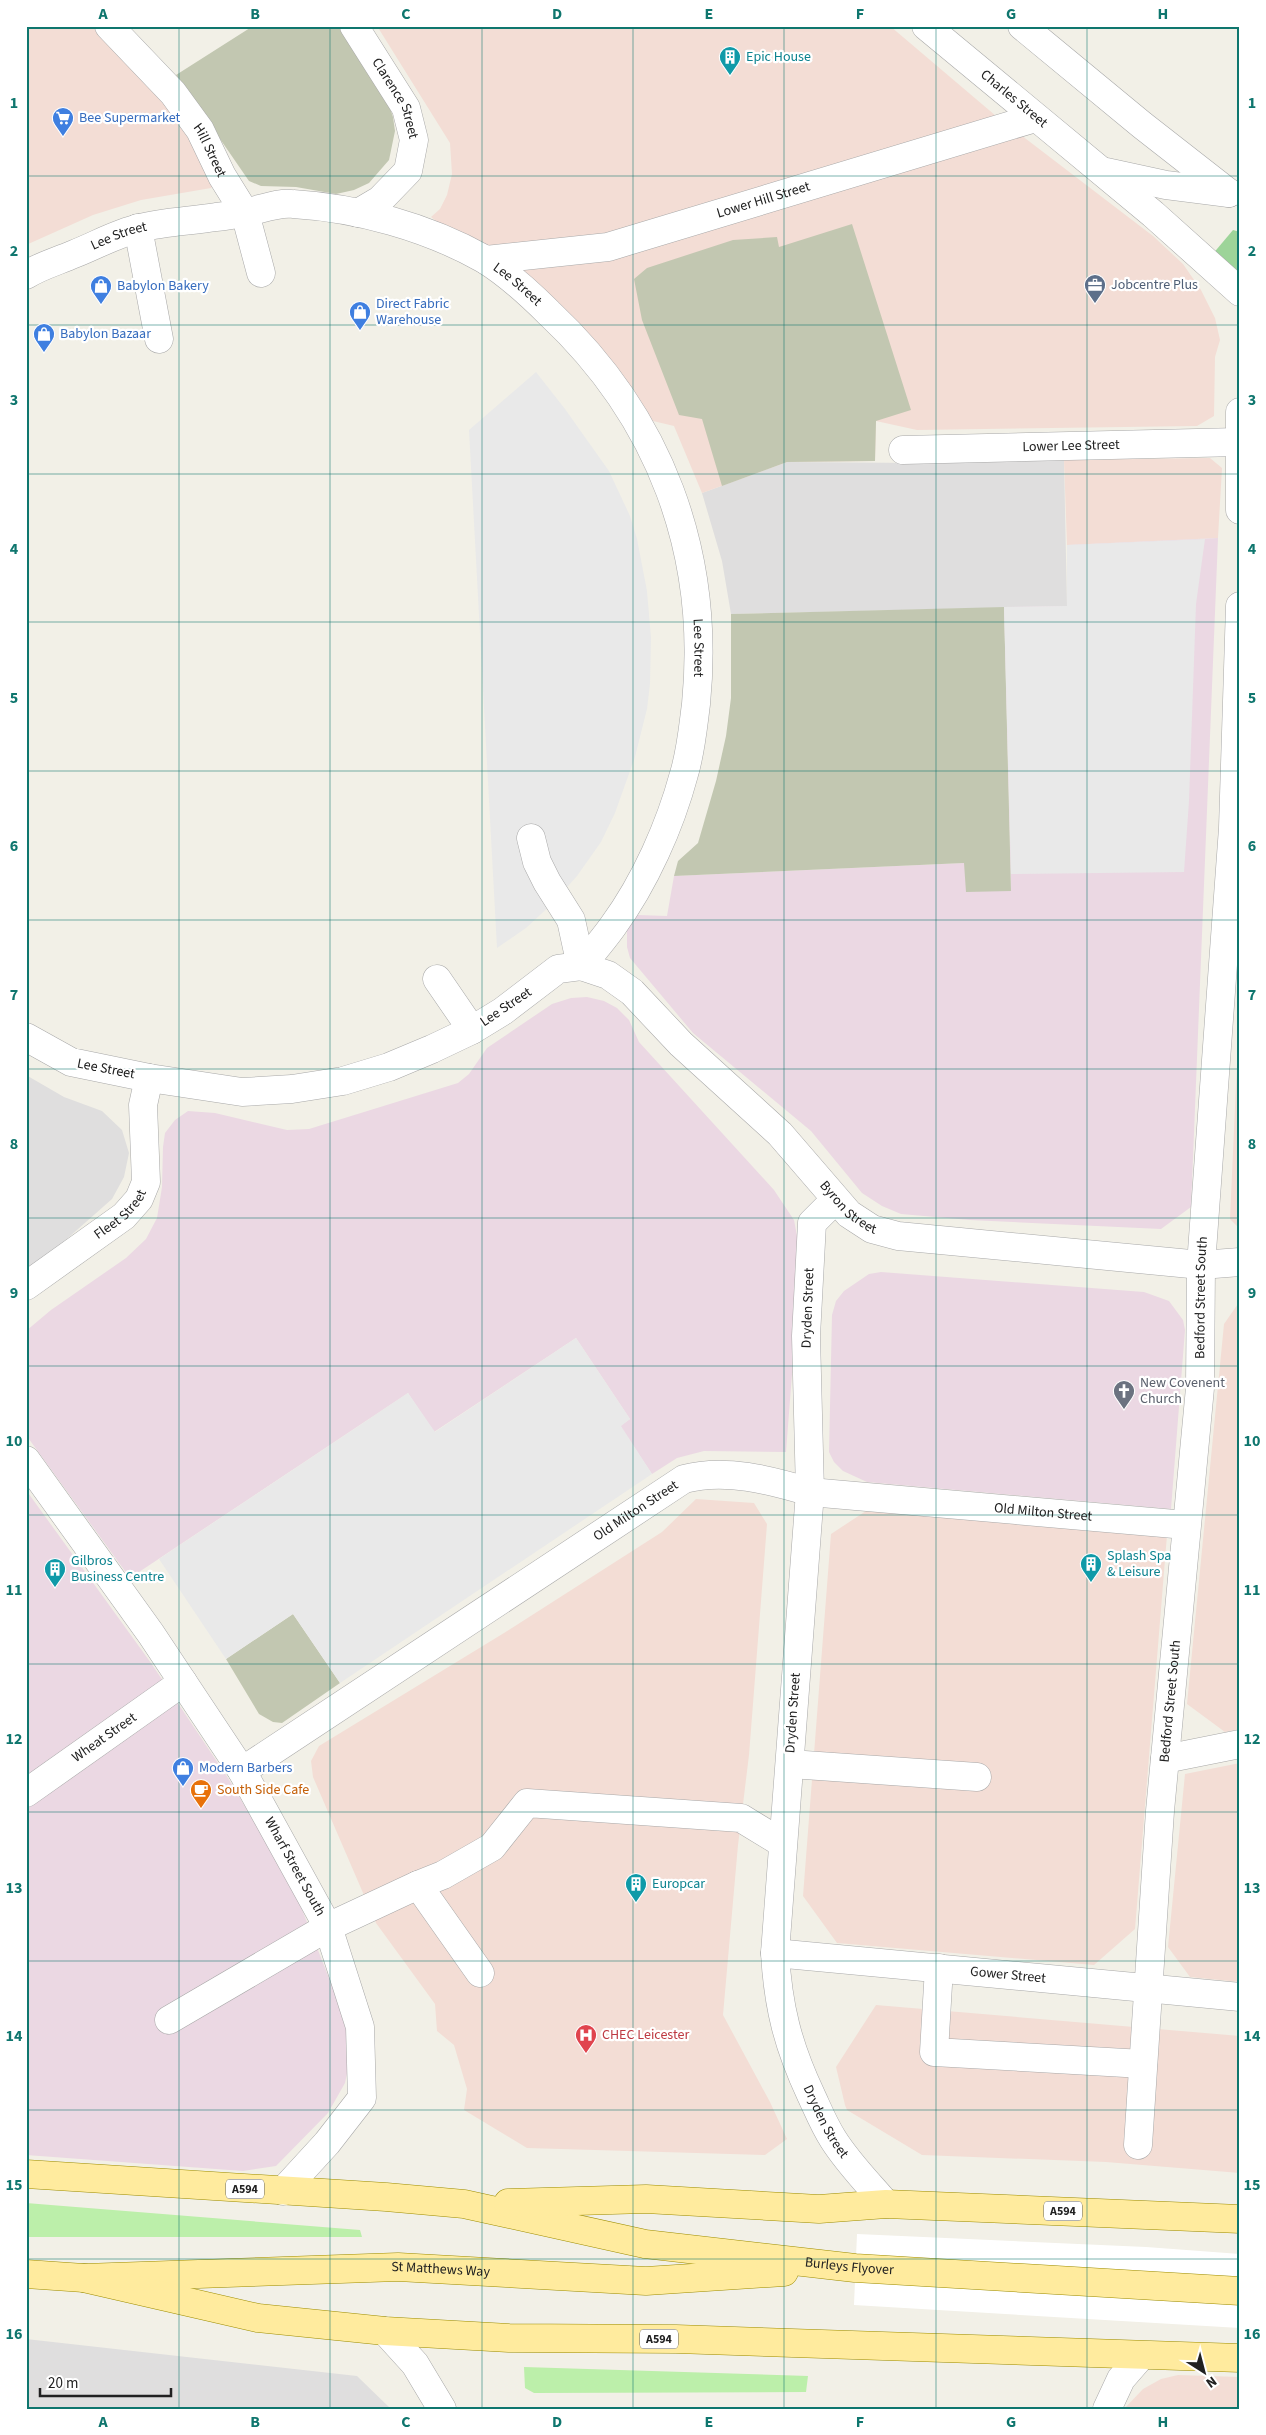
<svg xmlns="http://www.w3.org/2000/svg" width="1266" height="2435" font-family="'Source Sans 3',sans-serif">
<style>
.residential{fill:#dfdede}
.commercial{fill:#f3ddd5}
.industrial{fill:#ebd8e3}
.construction{fill:#c2c7b1}
.grass{fill:#bcefaa}
.forest{fill:#9dd499}
.parking{fill:#e9e9e9}
.pier{fill:#fff}
.lines{fill:none;stroke-linecap:round;stroke-linejoin:round}
.minor-casing{stroke:#a8a8a8;stroke-width:29}
.major-casing{stroke:#9d8d00;stroke-width:29}
.minor{stroke:#fff;stroke-width:28}
.major{stroke:#ffeb9e;stroke-width:28}
.grid{fill:none;stroke:#0f766e;stroke-width:1;stroke-opacity:0.55}
.labels{text-anchor:middle;dominant-baseline:central;stroke-width:4.5;stroke-linejoin:round;paint-order:stroke}
.shield{fill:#fff;stroke:#646464;stroke-width:1}
.shield-label{font-size:12px;font-weight:bold;fill:#212121}
.culture-label{font-size:14px;fill:#0d838f;stroke:#fff;text-anchor:start}
.street-label{font-size:14px;fill:#212121;stroke:#fff}
.shop-label{font-size:14px;fill:#366cbe;stroke:#fff;text-anchor:start}
.service-label{font-size:14px;fill:#4e5e75;stroke:#fff;text-anchor:start}
.worship-label{font-size:14px;fill:#5b616d;stroke:#fff;text-anchor:start}
.food-label{font-size:14px;fill:#c56008;stroke:#fff;text-anchor:start}
.health-label{font-size:14px;fill:#be3a42;stroke:#fff;text-anchor:start}
.neatline{fill:none;stroke:#0f766e;stroke-width:2}
.grid-label{font-size:16px;text-anchor:middle;font-weight:bold;fill:#0f766e}
</style>
<rect width="100%" height="100%" fill="#f2f0e7"/>
<!-- residential -->
<path class="residential" d="M1064,460L1067,606L731,614L722,561L702,493L787,462L920,463Z
M26,1075L64,1097L102,1111L122,1130L129,1153L124,1177L112,1199L26,1275Z
M26,2339L357,2376L391,2409H26Z"/>
<!-- commercial -->
<path class="commercial" d="M26,26H109L222,176L211,188L141,200L93,215L26,245Z
M377,26H890L996,116L1153,236L1183,264L1201,290L1215,318L1220,340L1215,357L1214,416L1197,426L917,430L876,421L875,461L787,462L702,493L674,426L653,421L614,365L431,217L440,209L447,195L452,174L450,143Z
M1210,458L1222,468L1218,538L1067,545L1064,460Z
M1240,996V1229L1230,1219Z
M1240,1301V1729L1225,1732L1187,1704L1224,1324Z
M696,1499L754,1503L767,1524L749,1755L738,1845L723,2015L770,2102L787,2139L765,2155L527,2148L464,2110L467,2089L454,2045L437,2031L435,2004L376,1923L313,1777L311,1761L319,1746L504,1633L662,1532Z
M866,1511L1167,1535L1135,1929L1094,1965L837,1943L803,1896L831,1534Z
M1240,1763V1982L1190,1977L1168,1947L1185,1774Z
M876,2005L1240,2036V2173L1106,2162L922,2155L847,2110L845,2105L836,2067Z
M1178,2375L1240,2377V2409H1124L1143,2389L1161,2379Z"/>
<!-- industrial -->
<path class="industrial" d="M1218,538L1191,1207L1161,1229L970,1220L901,1214L882,1206L862,1193L811,1131L693,1033L630,958L627,947V926L631,919L638,915L667,916L674,876L964,863L1011,891L1004,607L1067,606V545Z
M587,997L604,1001L617,1008L629,1020L639,1042L774,1190L794,1220L801,1257L786,1452L704,1451L677,1458L652,1474L620,1426L630,1419L576,1338L434,1432L408,1393L130,1578L26,1435V1331L51,1310L126,1258L146,1239L157,1218L162,1187L163,1147L165,1133L175,1120L188,1111L215,1113L287,1130L309,1129L458,1083L469,1074L487,1048L552,1004L571,998Z
M881,1272L1144,1292L1169,1301L1183,1320L1185,1330L1171,1509L867,1482L843,1471L834,1462L829,1452L832,1315L836,1301L844,1291L869,1274Z
M26,1490L151,1663L228,1778L294,1889L345,2019L352,2050L345,2083L328,2113L276,2166L243,2171L26,2155Z"/>
<!-- construction -->
<path class="construction" d="M253,26H340L389,105L393,117L395,131L389,160L369,183L354,190L336,194L296,187L261,186L249,181L176,75Z
M852,224L911,410L876,421L875,461L787,462L722,486L702,419L679,415L642,320L634,279L647,268L733,240L777,237L779,247Z
M1004,607L1011,891L966,892L964,863L674,876L678,861L698,843L716,781L726,736L731,698V614Z
M293,1614L340,1683L282,1723L273,1722L259,1714L226,1659Z"/>
<!-- grass -->
<path class="grass" d="M26,2203L360,2230L362,2237H26Z
M524,2367L808,2376L806,2392L534,2393L525,2388Z"/>
<!-- forest -->
<path class="forest" d="M1233,230L1240,232V291L1206,262Z"/>
<!-- parking -->
<path class="parking" d="M536,372L565,409L609,471L630,516L637,539L647,591L651,638L650,684L647,709L635,757L615,813L601,842L577,876L553,903L526,928L497,948L469,430Z
M1205,539L1196,604L1189,801L1184,872L1011,874L1004,607L1067,606V545Z
M576,1338L630,1419L621,1426L652,1474L340,1683L293,1614L226,1659L159,1559L408,1393L435,1432Z"/>
<!-- pier -->
<path class="pier" d="M857,2234L1146,2247L1240,2254V2328L854,2305Z"/>
<g class="lines">
<!-- minor casing -->
<g class="minor-casing">
<g id="minor">
<path id="s1" d="M109,26L173,93L200,130L222,176L245,213L261,273"/>
<path id="s2" d="M354,26L406,108L414,140L408,171L380,200L358,213"/>
<path id="s3" d="M926,26L1153,214L1240,292"/>
<path d="M1022,26L1142,125L1229,193"/>
<path d="M1106,172L1166,185L1229,193"/>
<path d="M138,228L159,339"/>
<path id="s4" d="M486,260L608,247L1035,118"/>
<path id="s5" d="M26,275C40,266 58,261 74,254C95,246 117,233 140,228C164,222 191,221 216,217C227,216 238,214 248,212C262,209 279,202 293,204C358,208 427,227 484,259C507,273 530,294 549,313C660,417 711,552 696,704C693,727 691,751 684,774C670,826 645,882 613,926C603,940 592,953 581,966L558,969L503,1011L472,1030L432,1049L389,1067L343,1081L292,1089L242,1092L149,1078L71,1062L26,1037"/>
<path d="M1240,412V510"/>
<path id="s6" d="M903,450L1239,442"/>
<path d="M531,838L537,862L547,882L571,920L581,966"/>
<path id="s7" d="M581,966L608,975L632,992L681,1044L780,1134L849,1214L872,1229L898,1236L1201,1265L1240,1262"/>
<path d="M437,979L472,1030"/>
<path id="s8" d="M835,1200L812,1223L806,1336L810,1492L775,1953C778,2007 788,2046 811,2095C818,2110 824,2125 833,2139C848,2163 868,2183 886,2204"/>
<path id="s9" d="M26,1286L124,1216L139,1199L146,1182L143,1105L149,1078"/>
<path id="s10" d="M26,1460L151,1634L242,1771L328,1927L360,2027L362,2098L327,2143L283,2191"/>
<path d="M1165,1759L1240,1744"/>
<path d="M790,1764L977,1777"/>
<path id="s11" d="M242,1771L684,1479C725,1468 770,1480 810,1492L1186,1525"/>
<path id="s12" d="M26,1793L183,1682"/>
<path d="M418,1885L443,1875L492,1847L527,1803L741,1818L782,1843"/>
<path id="s13" d="M775,1953L1240,1997"/>
<path d="M939,1968L934,2052L1143,2064"/>
<path d="M169,2020L328,1927L418,1885L480,1973"/>
<path id="s14" d="M1138,2145L1160,1811L1200,1388L1201,1265L1233,828L1240,606"/>
<path d="M385,2331L415,2364L442,2409"/>
<path d="M1107,2409L1121,2379L1141,2356"/>
</g>
</g>
<!-- major casing -->
<g class="major-casing">
<g id="major">
<path id="s15" d="M26,2174L386,2197L464,2204L645,2244L855,2268L1240,2291"/>
<path d="M508,2203L646,2199L819,2209L886,2204L1240,2219"/>
<path id="s16" d="M26,2274L84,2278L398,2267L646,2281L784,2272"/>
<path d="M84,2278L258,2318L385,2331L509,2338L676,2339L1240,2358"/>
</g>
</g>
<!-- minor -->
<use href="#minor" class="minor"/>
<!-- major -->
<use href="#major" class="major"/>
</g>
<!-- grid -->
<path class="grid" d="M179,26V2409M330,26V2409M482,26V2409M633,26V2409M784,26V2409M936,26V2409M1087,26V2409M26,176H1240M26,325H1240M26,474H1240M26,622H1240M26,771H1240M26,920H1240M26,1069H1240M26,1218H1240M26,1366H1240M26,1515H1240M26,1664H1240M26,1812H1240M26,1961H1240M26,2110H1240M26,2259H1240"/>
<!-- icons -->
<defs>
<g id="building-pin" transform="scale(1.125)"><path d="M0 17L-7.5 6A9.5 9.5 0 1 1 7.5 6Z" fill="#0f9aa8" stroke="#fff"/><path d="M-4-6H4V6H1V3H-1V6H-4ZM-2.5-4.3h1.7v1.8h-1.7ZM.8-4.3h1.7v1.8H.8ZM-2.5-1h1.7V.8h-1.7ZM.8-1h1.7V.8H.8Z" fill="#fff"/></g>
<g id="supermarket-pin" transform="scale(1.125)"><path d="M0 17L-7.5 6A9.5 9.5 0 1 1 7.5 6Z" fill="#3f7fe0" stroke="#fff"/><path d="M-6-5.5h2.5l.6 2H6L4.5 2H-2.5L-4.4-4H-6ZM-1.5 3.2a1.3 1.3 0 1 0 .1 0ZM3 3.2a1.3 1.3 0 1 0 .1 0Z" fill="#fff"/></g>
<g id="office-pin" transform="scale(1.125)"><path d="M0 17L-7.5 6A9.5 9.5 0 1 1 7.5 6Z" fill="#5c6f8a" stroke="#fff"/><path d="M-6-3h4V-5.5h4V-3h4V5H-6ZM-1-4.5V-3h2v-1.5ZM-6 0V1H6V0Z" fill="#fff"/></g>
<g id="shop-pin" transform="scale(1.125)"><path d="M0 17L-7.5 6A9.5 9.5 0 1 1 7.5 6Z" fill="#3f7fe0" stroke="#fff"/><path d="M-5-2.5h2.3a2.7 3.5 0 0 1 5.4 0H5L5.5 6h-11ZM-1.5-2.5h3a1.5 2.3 0 0 0-3 0Z" fill="#fff"/></g>
<g id="church-pin" transform="scale(1.125)"><path d="M0 17L-7.5 6A9.5 9.5 0 1 1 7.5 6Z" fill="#6b7280" stroke="#fff"/><path d="M-1.2-6h2.4v3.5h3.3v2.4h-3.3V6h-2.4V-.1h-3.3v-2.4h3.3Z" fill="#fff"/></g>
<g id="cafe-pin" transform="scale(1.125)"><path d="M0 17L-7.5 6A9.5 9.5 0 1 1 7.5 6Z" fill="#e8710a" stroke="#fff"/><path d="M-5.5-4.5H6V0H3Q3 3.5 0 3.5H-2.5Q-5.5 3.5-5.5 0ZM3-3.2v2h1.7v-2ZM-6 4.5H4V6H-6Z" fill="#fff"/></g>
<g id="hospital-pin" transform="scale(1.125)"><path d="M0 17L-7.5 6A9.5 9.5 0 1 1 7.5 6Z" fill="#e0444e" stroke="#fff"/><path d="M-5-5h3v3.5h4V-5h3V5h-3V1.5h-4V5h-3Z" fill="#fff"/></g>
</defs>
<g fill-rule="evenodd">
<use href="#building-pin" x="730" y="57"/>
<use href="#supermarket-pin" x="63" y="118"/>
<use href="#office-pin" x="1095" y="285"/>
<use href="#shop-pin" x="101" y="286"/>
<use href="#shop-pin" x="360" y="312"/>
<use href="#shop-pin" x="44" y="334"/>
<use href="#church-pin" x="1124" y="1391"/>
<use href="#building-pin" x="1091" y="1564"/>
<use href="#building-pin" x="55" y="1569"/>
<use href="#shop-pin" x="183" y="1768"/>
<use href="#cafe-pin" x="201" y="1790"/>
<use href="#building-pin" x="636" y="1884"/>
<use href="#hospital-pin" x="586" y="2035"/>
</g>
<g class="labels">
<!-- shield labels -->
<g class="shield">
<rect x="226" y="2179.5" width="38" height="19" rx="4"/>
<rect x="1044" y="2201.5" width="38" height="19" rx="4"/>
<rect x="640" y="2329.5" width="38" height="19" rx="4"/>
</g>
<g class="shield-label">
<text x="245" y="2189">A594</text>
<text x="1063" y="2211">A594</text>
<text x="659" y="2339">A594</text>
</g>
<!-- culture labels -->
<g class="culture-label">
<text x="746" y="57">Epic House</text>
<text x="1107" y="1556">Splash Spa<tspan x="1107" dy="16">&amp; Leisure</tspan></text>
<text x="71" y="1561">Gilbros<tspan x="71" dy="16">Business Centre</tspan></text>
<text x="652" y="1884">Europcar</text>
</g>
<!-- street labels -->
<g class="street-label">
<text stroke="none"><textPath href="#s2" startOffset="84">Clarence Street</textPath></text>
<text stroke="none"><textPath href="#s3" startOffset="114">Charles Street</textPath></text>
<text stroke="none"><textPath href="#s1" startOffset="161">Hill Street</textPath></text>
<text stroke="none"><textPath href="#s4" startOffset="285">Lower Hill Street</textPath></text>
<text stroke="none"><textPath href="#s5" startOffset="101">Lee Street</textPath></text>
<text stroke="none"><textPath href="#s5" startOffset="521">Lee Street</textPath></text>
<text stroke="none"><textPath href="#s6" startOffset="168">Lower Lee Street</textPath></text>
<text stroke="none"><textPath href="#s5" startOffset="941">Lee Street</textPath></text>
<text transform="translate(506 1007) rotate(-34)">Lee Street</text>
<text transform="translate(106 1069) rotate(11)">Lee Street</text>
<text stroke="none"><textPath href="#s7" startOffset="364">Byron Street</textPath></text>
<text stroke="none"><textPath href="#s9" startOffset="119">Fleet Street</textPath></text>
<text stroke="none"><textPath href="#s14" startOffset="850">Bedford Street South</textPath></text>
<text transform="translate(808 1308) rotate(-88)">Dryden Street</text>
<text stroke="none"><textPath href="#s11" startOffset="472">Old Milton Street</textPath></text>
<text stroke="none"><textPath href="#s11" startOffset="892">Old Milton Street</textPath></text>
<text stroke="none"><textPath href="#s14" startOffset="445">Bedford Street South</textPath></text>
<text transform="translate(793 1713) rotate(-86)">Dryden Street</text>
<text stroke="none"><textPath href="#s12" startOffset="96">Wheat Street</textPath></text>
<text stroke="none"><textPath href="#s10" startOffset="488">Wharf Street South</textPath></text>
<text stroke="none"><textPath href="#s13" startOffset="234">Gower Street</textPath></text>
<text stroke="none"><textPath href="#s8" startOffset="942">Dryden Street</textPath></text>
<text stroke="none"><textPath href="#s15" startOffset="830">Burleys Flyover</textPath></text>
<text stroke="none"><textPath href="#s16" startOffset="415">St Matthews Way</textPath></text>
</g>
<!-- shop labels -->
<g class="shop-label">
<text x="79" y="118">Bee Supermarket</text>
<text x="117" y="286">Babylon Bakery</text>
<text x="376" y="304">Direct Fabric<tspan x="376" dy="16">Warehouse</tspan></text>
<text x="60" y="334">Babylon Bazaar</text>
<text x="199" y="1768">Modern Barbers</text>
</g>
<!-- service labels -->
<g class="service-label">
<text x="1111" y="285">Jobcentre Plus</text>
</g>
<!-- worship labels -->
<g class="worship-label">
<text x="1140" y="1383">New Covenent<tspan x="1140" dy="16">Church</tspan></text>
</g>
<!-- food labels -->
<g class="food-label">
<text x="217" y="1790">South Side Cafe</text>
</g>
<!-- health labels -->
<g class="health-label">
<text x="602" y="2035">CHEC Leicester</text>
</g>
</g>
<!-- border -->
<rect width="1266" height="2435" fill="none" stroke="#ffffff" stroke-width="55"/>
<!-- north arrow -->
<g transform="translate(1204 2372) rotate(144)" stroke="#ffffff" stroke-width="4" paint-order="stroke">
<path d="M0-4L9 19L0 12L-9 19Z" fill="#212121"/>
<text y="-8" font-size="14" font-weight="bold" text-anchor="middle" fill="#212121">N</text>
</g>
<!-- scale -->
<path d="M40 2388v8h131v-8" fill="none" stroke="#212121" stroke-width="2.5"/>
<text x="48" y="2388" font-size="15" fill="#212121" stroke="#ffffff" stroke-width="4" paint-order="stroke">20 m</text>
<rect x="28" y="28" width="1210" height="2380" class="neatline"/>
<g class="grid-label">
<text x="103" y="19">A</text>
<text x="255" y="19">B</text>
<text x="406" y="19">C</text>
<text x="557" y="19">D</text>
<text x="709" y="19">E</text>
<text x="860" y="19">F</text>
<text x="1011" y="19">G</text>
<text x="1163" y="19">H</text>
<text x="14" y="108">1</text>
<text x="1252" y="108">1</text>
<text x="14" y="256">2</text>
<text x="1252" y="256">2</text>
<text x="14" y="405">3</text>
<text x="1252" y="405">3</text>
<text x="14" y="554">4</text>
<text x="1252" y="554">4</text>
<text x="14" y="703">5</text>
<text x="1252" y="703">5</text>
<text x="14" y="851">6</text>
<text x="1252" y="851">6</text>
<text x="14" y="1000">7</text>
<text x="1252" y="1000">7</text>
<text x="14" y="1149">8</text>
<text x="1252" y="1149">8</text>
<text x="14" y="1298">9</text>
<text x="1252" y="1298">9</text>
<text x="14" y="1446">10</text>
<text x="1252" y="1446">10</text>
<text x="14" y="1595">11</text>
<text x="1252" y="1595">11</text>
<text x="14" y="1744">12</text>
<text x="1252" y="1744">12</text>
<text x="14" y="1893">13</text>
<text x="1252" y="1893">13</text>
<text x="14" y="2041">14</text>
<text x="1252" y="2041">14</text>
<text x="14" y="2190">15</text>
<text x="1252" y="2190">15</text>
<text x="14" y="2339">16</text>
<text x="1252" y="2339">16</text>
<text x="103" y="2427">A</text>
<text x="255" y="2427">B</text>
<text x="406" y="2427">C</text>
<text x="557" y="2427">D</text>
<text x="709" y="2427">E</text>
<text x="860" y="2427">F</text>
<text x="1011" y="2427">G</text>
<text x="1163" y="2427">H</text>
</g>
</svg>
